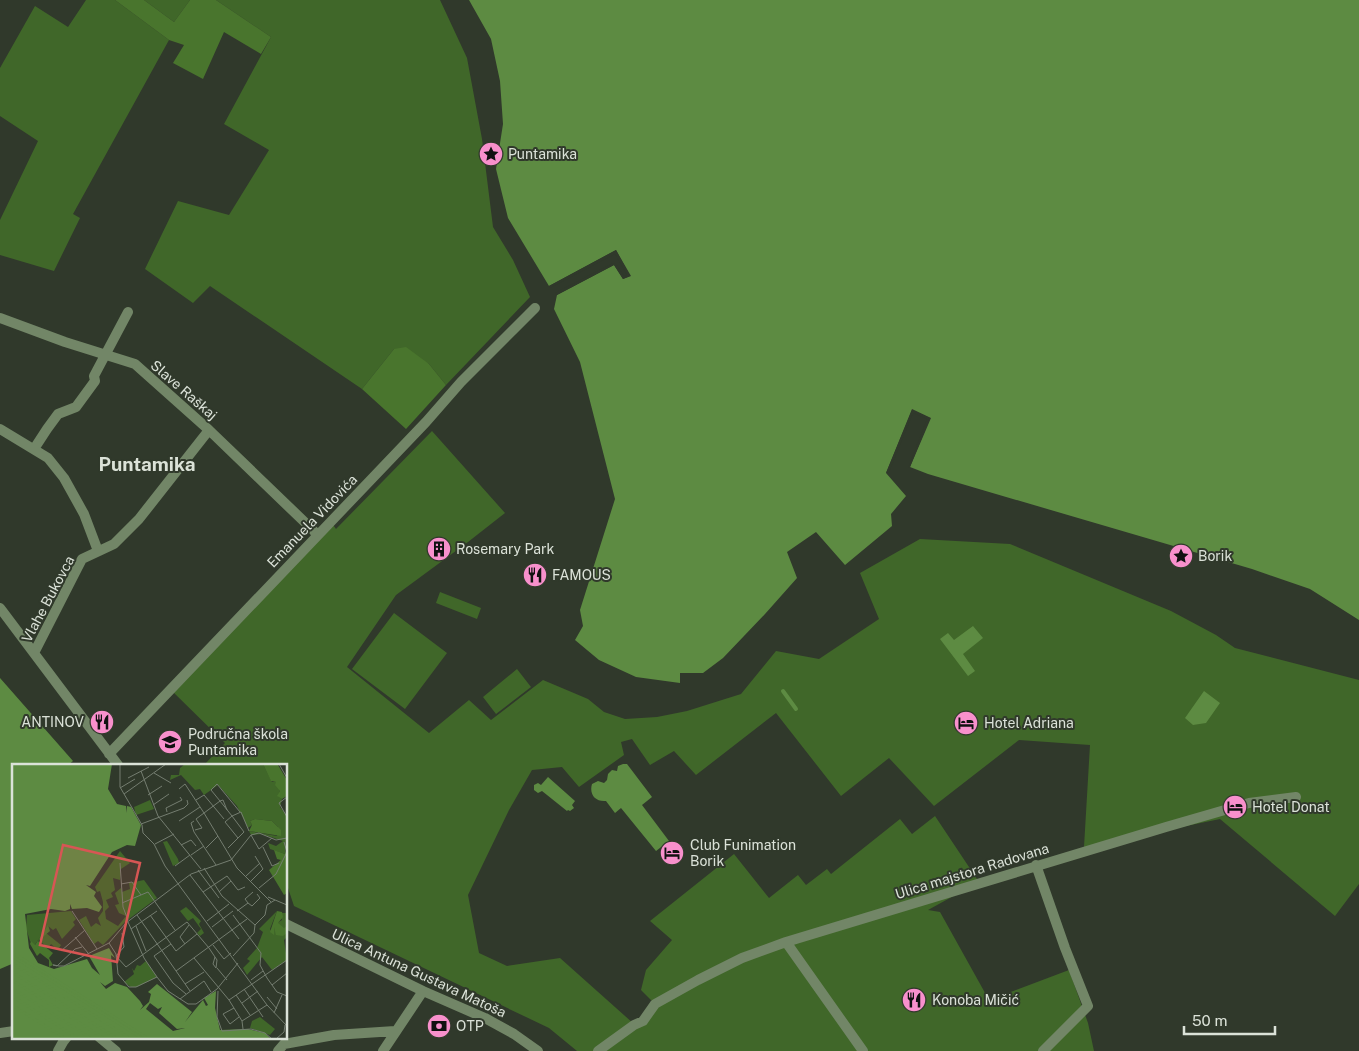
<svg xmlns="http://www.w3.org/2000/svg" width="1359" height="1051" font-family="'Public Sans',sans-serif">
<style>
.green{fill:#406729}
.forest{fill:#49752d}
.water{fill:#5d8b42}
.pier{fill:#30392b}
.lines{fill:none;stroke-linecap:round;stroke-linejoin:round}
.stream{stroke:#5d8b42;stroke-width:4}
.street{stroke:#728667;stroke-width:10}
.labels{text-anchor:middle;dominant-baseline:central;stroke-width:4;stroke-linejoin:round;paint-order:stroke}
.poi-label{font-size:14px;fill:#dbe2d8;stroke:#30392b;text-anchor:start}
.street-label{font-size:14px;fill:#dbe2d8;stroke:#30392b}
.district-label{font-size:19px;font-weight:bold;fill:#dbe2d8;stroke:#30392b}
.inset-river{fill:none;stroke:#5d8b42;stroke-width:2.5}
.inset-road{fill:none;stroke:#747d70;stroke-width:1}
.view{fill:#d75654;fill-opacity:0.15;stroke:#d75654;stroke-width:2.5}
.inset-edge{fill:none;stroke:#dbe2d8;stroke-width:2.5}
</style>
<rect width="100%" height="100%" fill="#30392b"/>
<!-- green -->
<path class="green" d="M86,0H115L169,40L73,214L80,218L54,271L0,255V220L38,141L0,116V68L35,6L68,27Z
M144,0H190L174,22Z
M216,0H440L467,58L482,139L493,227L513,260L530,297L446,385L429,364L394,349L362,389L210,286L193,303L145,269L178,201L229,215L269,150L224,124L271,37Z
M432,431L505,513L468,542L396,595L347,667L429,733L469,700L491,720L543,680L588,699L604,712L625,719L657,717L687,711L741,694L776,651L819,659L879,619L860,573L920,539L1010,544L1171,611L1216,635L1235,648L1359,680V884L1335,916L1220,819L1084,847L1090,745L1019,740L934,806L889,758L841,796L776,713L696,775L674,751L650,765L632,739L621,742L624,755L579,787L562,767L532,770L509,810L468,895L479,953L507,966L560,958L634,1024L655,1004L641,990L646,970L672,940L650,921L734,854L769,898L798,875L806,885L827,869L831,874L900,819L912,834L935,816L979,882L928,910L940,912L989,1000L1069,970L1088,1023L1094,1051H577L549,1028L294,906L286,882V765H204L225,743L171,690L331,522L336,529Z
M440,592L481,608L477,619L436,603Z
M394,613L447,653L405,709L352,669Z
M517,669L531,687L496,714L483,697Z"/>
<!-- forest -->
<path class="forest" d="M115,0H144L174,22L190,0H216L271,37L261,54L224,32L203,79L173,63L184,45L169,40Z
M406,347L429,364L446,385L406,429L362,389L394,349Z"/>
<!-- water -->
<path class="water" d="M469,0H1359V620L1310,589L1252,569L928,474L910,467L930,418L912,410L886,473L906,496L891,514L892,526L845,565L816,532L787,552L797,578L765,614L723,658L703,673H680V683L636,677L599,660L575,640L583,626L580,610L615,499L580,362L554,309L557,295L614,265L623,279L630,276L616,250L549,286L508,218L496,169L503,124L500,81L491,39Z
M973,626L983,638L963,654L975,671L968,676L940,639L948,633L954,640Z
M0,678L73,761L68,765H14V963L0,969Z
M1204,691L1220,703L1206,723L1193,725L1185,718Z
M623,764H627L652,797L642,805L669,841L656,851L621,808L615,813L606,801C595,802 589,794 592,784L598,781L604,783L607,780L608,774L612,770L617,771L618,766Z
M548,777L575,801L572,805L574,808L570,811L568,810L567,811L542,791L538,793L534,790V785L538,783L541,785Z"/>
<!-- pier -->
<path class="pier" d="M616,250L631,276L623,279L614,265L557,295L555,293L613,263L616,264L624,276L627,275L615,254L550,288L549,286Z
M912,409L931,418L910,467L908,468L927,419L913,413L889,472L886,473Z"/>
<g class="lines">
<!-- stream -->
<path class="stream" d="M783,691L796,709"/>
<!-- street -->
<path class="street" d="M0,318L65,342L135,364L209,430L318,535
M0,429L48,458L64,478L84,514L98,551
M34,449L47,429L58,414L76,407L95,381L94,376L128,312
M0,608L118,765
M34,653L82,559L114,544L139,519L209,430
M109,754L426,422L461,382L535,308
M1036,865L1065,948L1088,1006L1043,1051
M286,924L423,991L485,1018L514,1034L538,1051
M786,942L863,1051
M0,1033L14,1031
M99,1037L116,1051
M58,1051L63,1042L67,1037
M278,1051L284,1044L334,1035L395,1031
M383,1051L423,991
M598,1051L634,1025L643,1021L655,1004L698,980L742,958L786,942L1166,827L1249,803L1296,797"/>
</g>
<!-- icons -->
<defs>
<g id="sight-disc" transform="scale(1.25)"><circle r="9.5" fill="#f890cc" stroke="#30392b"/><path d="M0-6L1.8-2.2L6-1.7L2.9 1.2L3.7 5.4L0 3.3L-3.7 5.4L-2.9 1.2L-6-1.7L-1.8-2.2Z" fill="#111"/></g>
<g id="building-disc" transform="scale(1.25)"><circle r="9.5" fill="#f890cc" stroke="#30392b"/><path d="M-4-6H4V6H1V3H-1V6H-4ZM-2.5-4.3h1.7v1.8h-1.7ZM.8-4.3h1.7v1.8H.8ZM-2.5-1h1.7V.8h-1.7ZM.8-1h1.7V.8H.8Z" fill="#111"/></g>
<g id="restaurant-disc" transform="scale(1.25)"><circle r="9.5" fill="#f890cc" stroke="#30392b"/><path d="M-5-6h1v4h1v-4h1v4h1v-4h1v5L-1.5 .5V6h-2V.5L-5-1ZM5-6V6H3V1.5H1.5Q1.5-4 5-6Z" fill="#111"/></g>
<g id="hotel-disc" transform="scale(1.25)"><circle r="9.5" fill="#f890cc" stroke="#30392b"/><path d="M-6-4.5h1.5V1H6V5H4.5V3h-9V5H-6ZM-4 0a1.8 1.8 0 1 1 3.6 0ZM.5 0V-2.5h3Q6-2.5 6 0Z" fill="#111"/></g>
<g id="school-disc" transform="scale(1.25)"><circle r="9.5" fill="#f890cc" stroke="#30392b"/><path d="M0-5L7-2L0 1L-7-2ZM-4 1L0 2.5L4 1V4Q0 6-4 4Z" fill="#111"/></g>
<g id="bank-disc" transform="scale(1.25)"><circle r="9.5" fill="#f890cc" stroke="#30392b"/><path d="M-6-4H6V4H-6ZM0-2.3a2.3 2.3 0 1 0 0 4.6a2.3 2.3 0 1 0 0-4.6Z" fill="#111"/></g>
</defs>
<g fill-rule="evenodd">
<use href="#sight-disc" x="491" y="154"/>
<use href="#building-disc" x="439" y="549"/>
<use href="#sight-disc" x="1181" y="556"/>
<use href="#restaurant-disc" x="535" y="575"/>
<use href="#restaurant-disc" x="102" y="722"/>
<use href="#hotel-disc" x="966" y="723"/>
<use href="#school-disc" x="170" y="742"/>
<use href="#hotel-disc" x="1235" y="807"/>
<use href="#hotel-disc" x="672" y="853"/>
<use href="#restaurant-disc" x="914" y="1000"/>
<use href="#bank-disc" x="439" y="1026"/>
</g>
<g class="labels">
<!-- poi labels -->
<g class="poi-label">
<text x="508" y="154">Puntamika</text>
<text x="456" y="549">Rosemary Park</text>
<text x="1198" y="556">Borik</text>
<text x="552" y="575">FAMOUS</text>
<text x="84" y="722" text-anchor="end">ANTINOV</text>
<text x="984" y="723">Hotel Adriana</text>
<text x="188" y="734">Područna škola<tspan x="188" dy="16">Puntamika</tspan></text>
<text x="1252" y="807">Hotel Donat</text>
<text x="690" y="845">Club Funimation<tspan x="690" dy="16">Borik</tspan></text>
<text x="932" y="1000">Konoba Mičić</text>
<text x="456" y="1026">OTP</text>
</g>
<!-- street labels -->
<g class="street-label">
<text transform="translate(184 390) rotate(41)">Slave Raškaj</text>
<text transform="translate(312 521) rotate(-46)">Emanuela Vidovića</text>
<text transform="translate(48 599) rotate(-62)">Vlahe Bukovca</text>
<text transform="translate(972 871) rotate(-17)">Ulica majstora Radovana</text>
<text transform="translate(419 973) rotate(25)">Ulica Antuna Gustava Matoša</text>
</g>
<!-- district labels -->
<g class="district-label">
<text x="147" y="464">Puntamika</text>
</g>
</g>
<!-- overview -->
<g transform="translate(12 764)">
<rect width="275" height="275" fill="#30392b"/>
<path d="M173,0H251L260,18H265L268,27L266,32L270,35L268,43L275,52L273,90L258,85L256,79L264,82L271,77L250,70L239,71L237,67L265,72L266,63L260,57L243,55L238,57L240,61L236,64L225,42L206,21L192,31L188,25L183,26L169,11L158,16L159,11H167L168,4ZM138,36L142,45L124,51L122,43ZM155,77L166,95L167,99L161,102L151,78ZM108,87L118,99L109,105L108,116L101,114L103,126L99,129L101,133L94,136L97,143L93,147L94,155L106,162L114,152L107,149L103,141L107,140L103,129L109,124L110,128L118,125L117,119L132,116L145,134L113,158L91,181L86,177L82,180L67,156L74,152L79,163L84,159L89,162L86,154L91,147V138L88,127L85,128L83,123ZM174,143L189,157L187,160L192,169L188,172L185,169L189,165L181,154L176,157L168,147ZM59,147L64,155L61,158L63,161L50,175L44,164L41,166L36,162L22,182L18,177L14,164L15,151ZM265,147L258,165L260,169L262,161L270,156L267,149H275V173L272,176L275,196L260,206L250,193L235,211L231,204L238,197L235,195L245,184L251,168L247,165ZM34,169L49,181L46,186L39,180L36,184L29,178V173ZM134,197L145,213L125,223H119L112,218L122,210L120,204L122,207L125,201L128,202ZM248,253L263,265L258,271L238,264L240,257Z" fill="#406729"/>
<path d="M251,0L266,1L275,16V32L270,35L265,32L268,27L263,21L264,18L259,17ZM243,55L260,57L269,66V72L237,67L240,61L238,57ZM275,84V129L272,131L257,106L269,96L265,95L262,86L273,90ZM265,147L270,148L271,153L266,159L272,164L275,162V169L271,172L264,171L262,163V171L258,168ZM36,161L38,167L26,177L41,189L37,194L41,201L37,203V196L28,189L25,192L18,180L19,177L23,181Z" fill="#49752d"/>
<path d="M0,0H100L96,25L105,40L114,42V49L115,42L119,43L129,61L123,82L115,81L100,88L78,122L74,121L84,128L82,132L90,143L87,148L75,144L60,145L58,140V145L53,147L39,145L13,150L17,184L26,199L42,205L75,195L80,204L88,211L77,192L97,184L103,194L99,191L101,217L93,222L88,218L94,225L103,219L115,223L128,237L131,242L128,246L137,238L139,230L136,228L145,220L180,248L173,258L191,236L194,242L196,241L192,234L204,227L203,244L208,266L236,265L253,269L259,275H0ZM138,239L146,245L150,243L147,249L165,265L173,264L161,267L134,245Z" fill="#5d8b42" fill-rule="evenodd"/>
<path class="inset-river" d="M0,188L137,275M0,192L131,275M0,199L119,275M0,208L106,275M0,216L93,275M0,224L80,275M0,232L67,275M0,241L54,275"/>
<path class="inset-road" d="M108,0V23L130,61L131,69L142,80L153,102L255,241L275,262M267,0L275,14M129,7L146,52L189,105M142,9L159,19M116,14L137,3M108,24L123,15M167,25L173,20L192,49L208,37L220,52L232,68L216,84M112,30L154,0M136,31L150,22M275,33L267,39L275,53M184,36L192,31L212,55M141,41L157,30M215,46L211,36L208,37L199,26L205,20L228,48M155,48L154,44L170,36L168,33M167,57L188,43M182,57L179,59L182,68L204,101M129,60L172,44L176,40L175,36M183,66L190,64L184,55L192,49L225,104L259,138M239,71L247,85L260,74M226,74L213,58L220,52L229,48L237,67M143,80L162,70M169,81L179,76L184,82M251,83L260,102L267,99M194,84L206,72M179,91L192,82M108,99L111,143L116,156M163,102L178,91M192,104L210,132L243,161M186,106L207,134M178,111L227,175M234,112L248,99M219,117L226,126L233,123M239,117L251,105L243,92M109,120L120,118L129,131M247,124L264,110L275,88L272,78M191,128L215,112L219,117L207,128M256,133L275,141M110,139L136,128L163,166M236,139L233,135L241,128M60,147L85,185M225,147L236,139L240,142L248,134L245,130M125,151L178,227M138,151L164,187L185,170M221,151L249,189L248,201L255,214L265,228L275,232M195,157L217,140M116,158L132,194L145,213L156,227L176,240H184L205,225L226,199M243,161L253,151L255,141L263,136M124,162L134,187M200,163L221,147M119,165L145,147M110,169L112,183L104,192L114,203L175,158L197,184L205,196L204,204L201,200L203,193M63,173L76,189M97,179L104,190L106,210L117,223H124L145,213M159,180L142,192L161,219L174,230M173,180L168,173L177,161M201,181L212,195L219,189M70,183L63,185L45,202L41,201H42L47,202H52L97,179L114,159L179,110L219,96L239,71L247,69L264,76L275,74M49,187L73,166M221,192L242,169L243,161M182,194L217,236L275,196M205,204L215,216M164,207L235,155M239,216L251,207M173,220L192,208M260,221L275,209M232,225L251,253M206,227L205,253L210,267L239,265L253,269L260,275M224,231L238,251M255,233L265,245M168,235L192,217L199,228M217,236L230,257M230,239L246,227M222,244L211,250L218,260L227,253M262,249L270,231M231,265L230,257L255,241M264,275L272,268L273,261"/>
<path class="view" d="M51,81L128,99L105,198L28,181Z"/>
<rect width="275" height="275" class="inset-edge"/>
</g>
<!-- scale -->
<path d="M1184 1026v8h91v-8" fill="none" stroke="#dbe2d8" stroke-width="2.5"/>
<text x="1192" y="1026" font-size="15" fill="#dbe2d8" stroke="#30392b" stroke-width="4" paint-order="stroke">50 m</text>
</svg>
